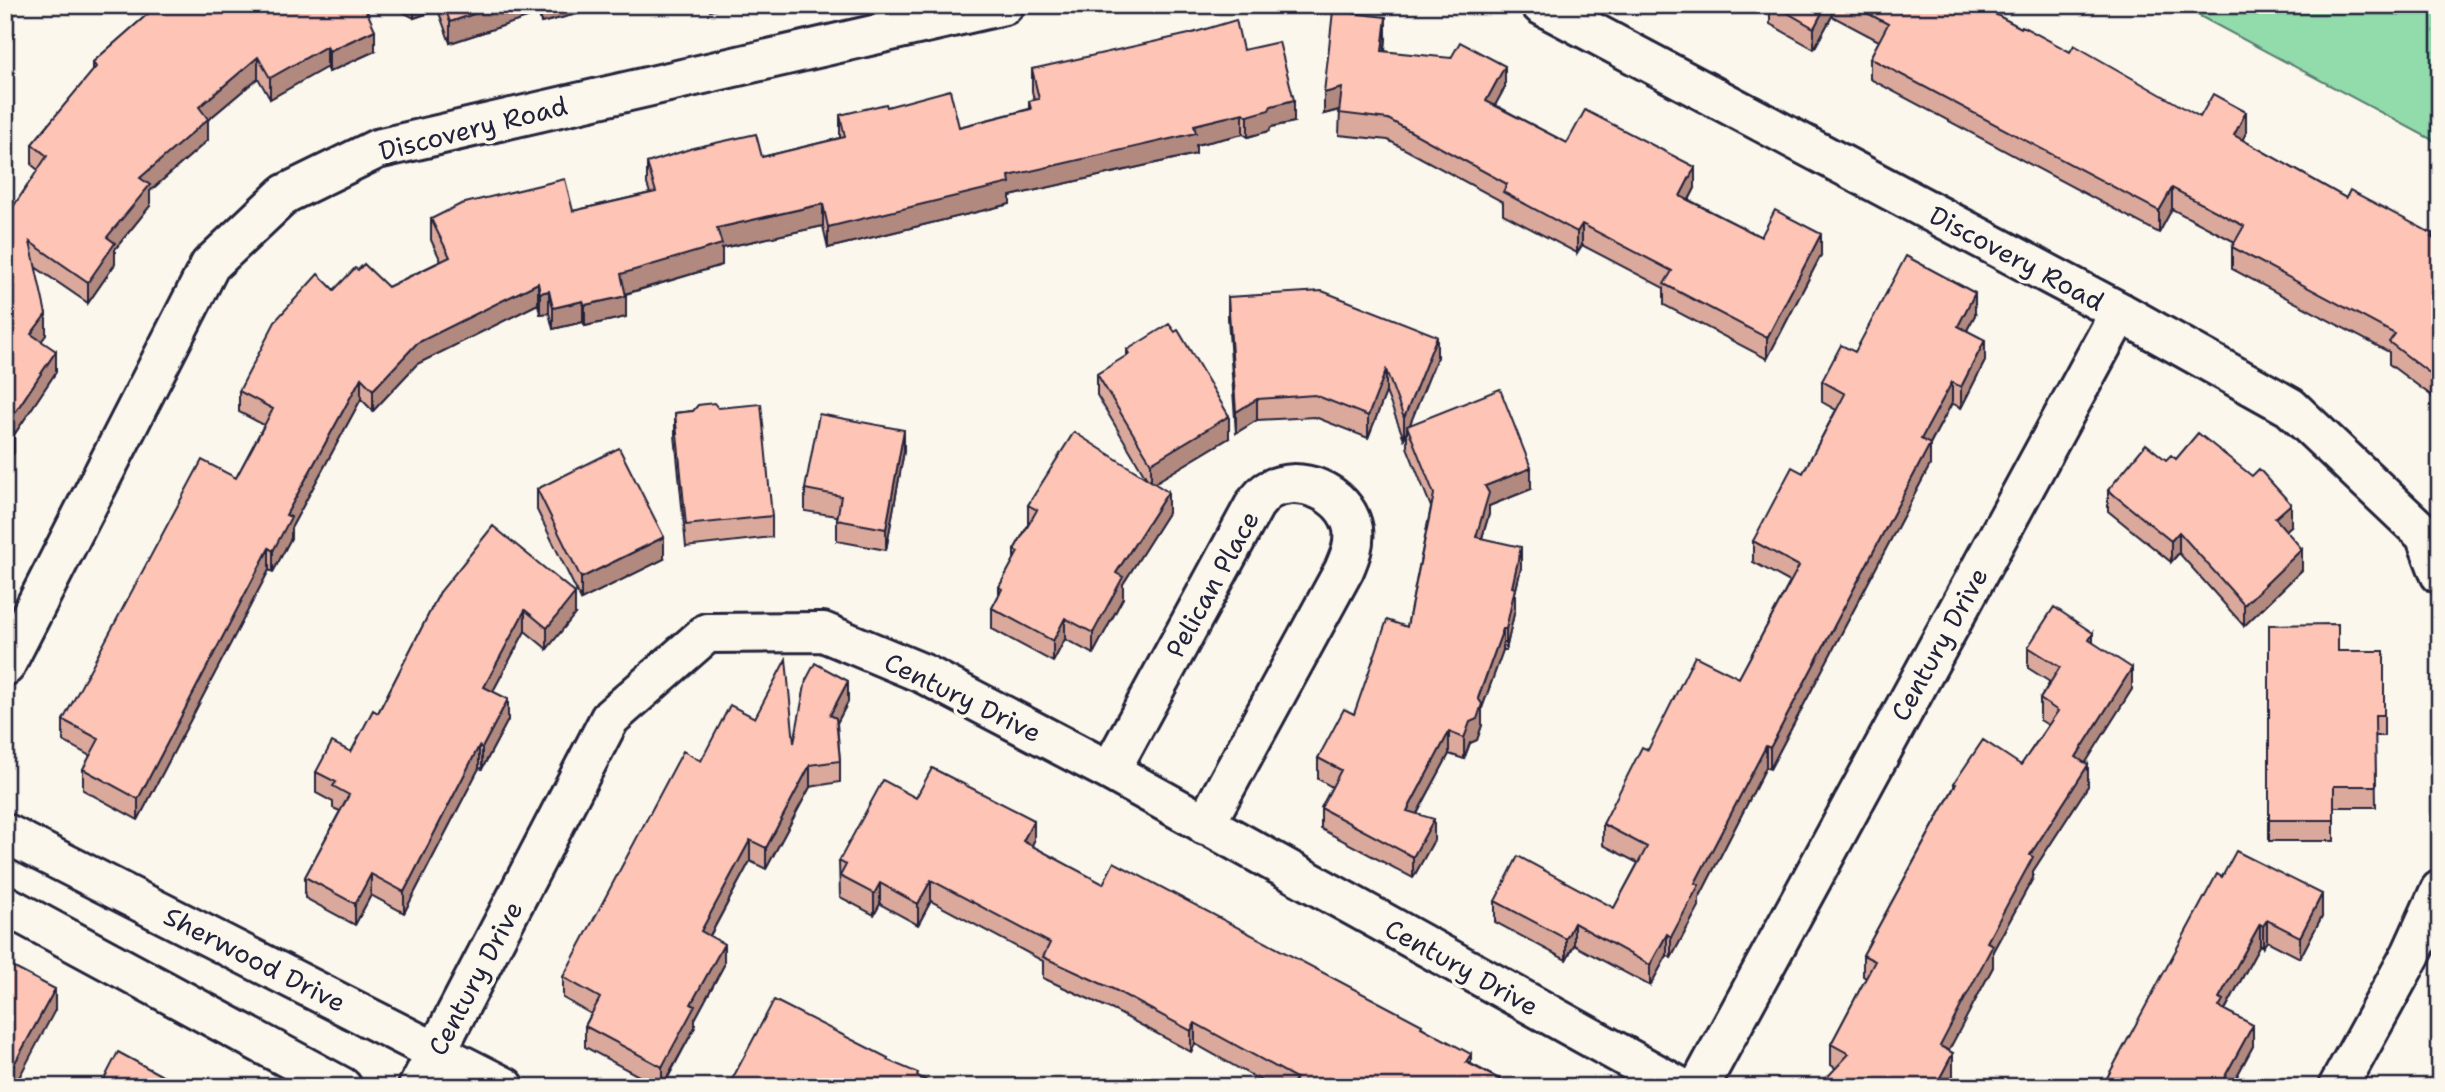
<svg xmlns="http://www.w3.org/2000/svg" width="2445" height="1092" font-family="'Shantell Sans',sans-serif">
<style>
.green{fill:#92dbab;stroke:#5a7e73;stroke-width:2}
.lines{fill:none;stroke-linecap:round;stroke-linejoin:round}
.street-casing{stroke:#22223b;stroke-width:44}
.secondary-casing{stroke:#22223b;stroke-width:44}
.street{stroke:#fbf7ec;stroke-width:38}
.secondary{stroke:#fbf7ec;stroke-width:38}
.wall{fill:#daa99c;stroke:#22223b;stroke-width:2}
.shaded-wall{fill:#b2897f;stroke:#22223b;stroke-width:2}
.building{fill:#fec4b5;stroke:#22223b;stroke-width:2}
.labels{text-anchor:middle;dominant-baseline:central;stroke-width:7;stroke-linejoin:round;paint-order:stroke}
.street-label{font-size:26px;fill:#22223b;stroke:#fbf7ec}
</style>
<rect width="100%" height="100%" fill="#fbf7ec"/>
<filter id="ink" filterUnits="userSpaceOnUse"><feTurbulence type="fractalNoise" baseFrequency=".0143" numOctaves="2"/><feDisplacementMap in="SourceGraphic" scale="14" xChannelSelector="R" yChannelSelector="G"/><feConvolveMatrix kernelMatrix="1 2 1 2 8 2 1 2 1" color-interpolation-filters="sRGB"/></filter>
<g filter="url(#ink)">
<!-- green -->
<path class="green" d="M2179,5H2440V144Z"/>
<g class="lines">
<!-- street casing -->
<g class="street-casing">
<path id="street" d="M1541,5L2120,312L2290,407L2425,535L2440,574
M5,666L210,265L285,194L377,149L1004,5
M1110,771L1255,504C1259,500 1262,495 1266,492C1297,472 1346,492 1353,529C1355,544 1350,556 1344,570L1205,825
M418,1087L610,718L707,633L823,632L924,674L1110,771L1680,1087
M1699,1087L2120,312
M2338,1087L2411,954L2440,890"/>
</g>
<!-- secondary casing -->
<g class="secondary-casing">
<path id="secondary" d="M5,833L505,1087
M5,905L342,1087"/>
</g>
<!-- street -->
<use href="#street" class="street"/>
<!-- secondary -->
<use href="#secondary" class="secondary"/>
</g>
<!-- wall -->
<path class="wall" d="M158,5L375,51L329,72L327,67L270,99L258,78L208,120V140L150,191V206L115,249V264L88,303L35,267L46,335L41,341L56,372L14,435V452L5,468L38,170L32,165V144L93,71V62Z
M390,5H585V12L541,23L539,14L450,43L438,10L414,18Z
M1770,5H1978L2021,28L2200,117L2246,133L2243,140L2346,198L2433,234L2432,396L2389,364V352L2232,269V247L2235,242L2172,209L2159,233L1870,79V58L1879,41L1832,16L1814,49L1770,24Z
M1386,38L1385,51L1505,87L1495,105L1567,143L1695,188L1689,200L1761,237L1821,255L1767,359L1664,305V288L1582,245L1577,253L1503,214V202L1388,140L1339,135L1340,110L1324,114Z
M1243,50L1294,122L1271,127L1269,131L1248,137L1243,134L1196,145V154L1010,196V204L828,248L823,226L722,248V265L626,294V317L585,326L583,322L553,329L549,313L540,314L538,304L417,364L373,411L361,399L291,528V538L273,572L269,570L138,820L83,790V769L90,756L63,741V720L236,478L264,425L239,412V391L334,290L388,287L441,261L431,240V219L573,211L650,193L647,184V163L762,157L840,138V115L887,107L959,127L1029,109V101L1034,100L1032,91V69Z
M1228,297L1437,357L1410,424L1531,489L1489,506V514L1482,538L1521,568L1515,593V609L1506,650H1503L1482,708V725L1477,740L1470,743L1464,759L1449,754L1417,814L1434,840L1413,878L1321,829V808L1332,787L1318,779V758L1354,714L1407,627L1431,507L1407,447V431L1404,439L1386,392L1368,438L1315,417L1257,420L1236,433L1228,318Z
M1975,315L1967,330L1985,361L1961,408L1952,403L1930,444V465L1770,769L1766,767L1699,898V906L1671,958L1667,955L1650,986L1574,945L1566,960L1495,922V901L1614,908L1638,863L1603,845V824L1648,750L1739,678L1790,582L1753,562V541L1803,473L1836,410L1822,402V381L1855,352Z
M1127,350L1229,438L1154,483L1168,513L1123,584V598L1093,654L1065,639L1053,662L992,629V608L999,595V587L1014,560V550L1028,525V505L1147,479L1097,395V374L1127,356Z
M718,408L772,516V537L686,547L675,435V413Z
M904,451L886,550L837,541V516L805,511V489Z
M2176,459L2291,526L2285,530L2302,570L2244,626L2179,553L2171,562L2108,511V490L2166,460Z
M537,489L664,559L581,600L537,510Z
M440,592L575,614L547,649L525,631L493,691L508,720L482,769L479,768L404,913L371,895L355,925L305,898V877L340,811L333,808V802L316,793V772L351,752L378,713Z
M2269,625L2338,651H2384V736H2375L2376,807H2334V841H2269Z
M2093,643L2132,689L2085,763L2088,786L2033,871V878L1993,951V967L1948,1051L1953,1075L1835,1068L1831,1065V1044L1866,978L1863,976V955L1954,787V783L2021,765L2048,725L2040,720V699L2050,682L2028,668V647Z
M848,702L837,723L840,761V782L810,787L766,869L750,861L710,936L724,965L695,1019V1027L663,1087H659L585,1047V1026L591,1014L563,998V977L701,761L794,743Z
M916,798L1034,841L1031,846L1103,884L1422,1027L1471,1064L1514,1087H1272L1195,1044L1191,1052L1115,1011L1043,978V961L931,901L918,925L880,904L874,915L840,897L839,861Z
M2222,877L2322,916L2300,958L2267,941L2263,947L2260,945L2225,1010L2253,1046L2231,1087H2102Z
M888,1060L938,1087H728Z"/>
<!-- shaded-wall -->
<path class="shaded-wall" d="M414,5H438V10L414,18Z
M500,5H539V14L450,43V22Z
M541,5H585V12L541,23Z
M710,5H733L710,11Z
M1826,5H1832V16L1814,49V28Z
M1386,17V38L1382,72V51Z
M375,30V51L329,72V51Z
M327,46V67L270,99V78Z
M258,57V78L208,120V140L150,191V206L115,249V264L88,303V282L107,237L140,178L199,107Z
M1505,66V87L1486,122V101Z
M1342,88V109L1324,114V93Z
M1294,100V122L1271,127L1269,131L1248,137V116L1271,106Z
M2246,112V133L2234,156V135Z
M1243,113V134L1196,145V154L1010,196V204L828,248V227L1009,176L1194,125Z
M1695,167V188L1680,217V196Z
M2172,188V209L2159,233V211Z
M823,204V226L722,248V265L621,295V274L717,228Z
M1582,224V245L1577,253V232Z
M1821,234V255L1767,359V338Z
M538,283V304L417,364L373,411V390L417,343Z
M549,291V313L540,314V293Z
M1975,293V315L1958,347V326Z
M626,296V317L585,326V305Z
M583,301V322L553,329V308Z
M46,314V335L31,355V334Z
M1437,336V357L1408,429L1407,426V431L1404,439V418Z
M1985,340V361L1961,408V387Z
M56,351V372L14,435V452L5,468L6,426Z
M2440,366V387L2432,396V375Z
M1386,370V392L1368,438V416Z
M361,378V399L291,528V538L273,572V551L286,515Z
M1952,382V403L1921,460V439Z
M1257,399V420L1236,433V412Z
M1229,416V438L1151,485V463Z
M904,430V451L886,550V529Z
M1930,444V465L1770,769V748Z
M1531,468V489L1489,506V514L1476,558V537L1485,486Z
M1168,492V513L1123,584V598L1093,654V633L1116,573Z
M2291,504V526L2275,540V518Z
M2179,532V553L2171,562V541Z
M664,537V559L581,600V578Z
M1521,547V568L1515,593V609L1506,650V629L1512,587Z
M269,548V570L138,820V799Z
M2302,549V570L2244,626V605Z
M575,593V614L547,649V628Z
M525,610V631L484,708V687Z
M1065,618V639L1053,662V641Z
M1503,629V650L1482,708V725L1477,740L1470,743L1464,759V738Z
M2093,633V654L2089,640Z
M2132,668V689L2076,778V757Z
M848,681V702L830,736V715Z
M508,699V720L482,769V748Z
M1449,732V754L1407,832V811Z
M479,746V768L404,913V892Z
M1766,746V767L1699,898V906L1671,958V937L1695,883Z
M810,765V787L766,869V848Z
M2088,765V786L2033,871V878L1993,951V967L1940,1067V1046L1987,942L2030,855Z
M1434,819V840L1413,878V857Z
M1034,820V841L1023,863V841Z
M750,840V861L701,952V931Z
M371,874V895L355,925V904Z
M931,880V901L918,925V904Z
M880,883V904L874,915V894Z
M2322,894V916L2300,958V937Z
M2267,920V941L2263,947V926Z
M1574,923V945L1566,960V939Z
M2260,924V945L2223,1013L2219,1028V998Z
M1667,934V955L1650,986V965Z
M724,944V965L695,1019V1027L662,1087V1067L691,1004Z
M55,989V1010L14,1087H5V1081Z
M1195,1023V1044L1191,1052V1031Z
M2253,1025V1046L2231,1087H2219Z
M1953,1053V1075L1947,1087H1935Z
M1471,1054V1075L1466,1062Z"/>
<!-- building -->
<path class="building" d="M158,5H364L375,30L329,51L327,46L270,78L258,57L199,107L208,119L140,178L150,185L107,237L115,243L88,282L30,242L46,314L31,334L56,351L6,426L14,431L5,447V219L47,156L32,144L96,67L93,62Z
M444,5H500L450,22Z
M1774,5H1826L1814,28Z
M1852,5H1978L2021,28L2022,26L2070,52L2074,45L2200,117L2213,94L2246,112L2234,135L2346,198L2350,190L2433,234L2431,237L2440,244V366L2432,375L2389,342L2395,334L2232,247L2244,226L2172,188L2159,211L1870,58L1888,24Z
M1333,11L1386,17L1382,51L1451,58L1460,42L1505,66L1486,101L1567,143L1585,110L1695,167L1680,196L1761,237L1775,210L1821,234L1767,338L1664,284L1672,271L1582,224L1577,232L1503,192L1507,184L1388,119L1339,113L1342,88L1324,93Z
M1236,20L1243,50L1279,42L1294,100L1271,106L1269,110L1248,116L1243,113L1194,125L1196,133L1009,176L1010,183L828,227L823,204L717,228L722,244L621,274L626,296L585,305L583,301L553,308L549,291L540,293L538,283L417,343L373,390L361,378L286,515L291,517L273,551L269,548L138,799L83,769L99,739L63,720L202,460L236,478L273,409L239,391L276,320L318,274L334,290L355,268L358,270L364,264L388,287L450,257L431,219L461,204L565,179L573,211L656,192L647,163L693,148L756,134L762,157L845,137L840,115L886,104L887,107L950,90L959,127L1031,109L1029,101L1039,99L1032,69L1189,34Z
M1906,256L1975,293L1958,326L1985,340L1961,387L1952,382L1921,439L1930,444L1770,748L1766,746L1695,883L1699,885L1671,937L1667,934L1650,965L1574,923L1566,939L1495,901L1518,856L1614,908L1647,847L1603,824L1642,747L1648,750L1695,656L1739,678L1799,566L1753,541L1792,467L1803,473L1845,394L1822,381L1841,345L1855,352Z
M1322,291L1437,336L1404,418L1386,370L1368,416L1315,395L1257,399L1236,412L1228,297Z
M1169,324L1175,332L1178,330L1229,416L1151,463L1097,374L1129,354L1127,350Z
M1500,389L1531,468L1485,486L1489,493L1476,537L1521,547L1512,587L1515,588L1506,629H1503L1478,698L1482,704L1477,719L1470,722L1464,738L1449,732L1407,811L1434,819L1413,857L1321,808L1341,770L1318,758L1344,709L1354,714L1387,620L1407,627L1434,494L1407,426Z
M714,403L718,408L761,404L772,516L686,525L675,413L693,411L698,405Z
M819,414L904,430L886,529L837,520L841,496L805,489Z
M1074,432L1168,492L1116,573L1123,577L1093,633L1065,618L1053,641L992,608L1002,589L999,587L1018,552L1014,550L1037,510L1028,505Z
M2198,433L2252,476L2259,469L2291,504L2275,518L2302,549L2244,605L2179,532L2171,541L2108,490L2146,444L2166,460L2171,455L2176,459Z
M619,448L664,537L581,578L537,489Z
M493,526L575,593L547,628L525,610L484,687L508,699L482,748L479,746L404,892L371,874L355,904L305,877L349,795L333,786L336,782L316,772L332,742L351,752L373,710L378,713L440,592Z
M2054,607L2093,633L2089,640L2132,668L2076,757L2088,765L2030,855L2033,857L1987,942L1993,945L1940,1046L1953,1053L1935,1087H1818L1849,1054L1831,1044L1875,961L1863,955L1956,784L1954,783L1983,740L2021,765L2058,711L2040,699L2060,667L2028,647Z
M2338,624V651H2384V715H2375L2376,786H2334V820H2269V625Z
M786,659L794,743L806,680L815,663L848,681L830,715L836,718L840,761L810,765L766,848L750,840L701,931L724,944L691,1004L695,1006L662,1067L585,1026L600,998L563,977L683,751L701,761L730,705L755,718Z
M932,768L1034,820L1023,841L1103,884L1114,862L1422,1025L1421,1027L1471,1054L1466,1062L1514,1087H1298L1293,1084L1296,1078L1195,1023L1191,1031L1115,990L1043,957L1050,943L931,880L918,904L880,883L874,894L840,876L846,865L839,861L883,780L916,798Z
M2236,851L2322,894L2300,937L2267,920L2263,926L2260,924L2219,998L2223,1000L2219,1007L2253,1025L2219,1087H2102L2217,874L2222,877Z
M5,963L55,989L5,1081Z
M774,1000L888,1058L887,1060L918,1073L917,1076L938,1087H810L794,1079L791,1084L784,1081L781,1087H728Z
M118,1052L183,1087H100Z
M2440,1061V1087H2432Z"/>
</g>
<g class="labels">
<!-- street labels -->
<g class="street-label">
<text transform="translate(473 128) rotate(-14)">Discovery Road</text>
<text transform="translate(2017 258) rotate(28)">Discovery Road</text>
<text transform="translate(1212 584) rotate(-61)">Pelican Place</text>
<text transform="translate(1939 644) rotate(-61)">Century Drive</text>
<text transform="translate(963 697) rotate(26)">Century Drive</text>
<text transform="translate(255 959) rotate(27)">Sherwood Drive</text>
<text transform="translate(1462 967) rotate(29)">Century Drive</text>
<text transform="translate(475 978) rotate(-62)">Century Drive</text>
</g>
</g>
<!-- margin -->
<rect width="2445" height="1092" fill="none" stroke="#fbf7ec" stroke-width="28"/>
<rect x="14" y="14" width="2417" height="1064" fill="none" stroke="#22223b" stroke-width="2.5" filter="url(#ink)"/>
</svg>
